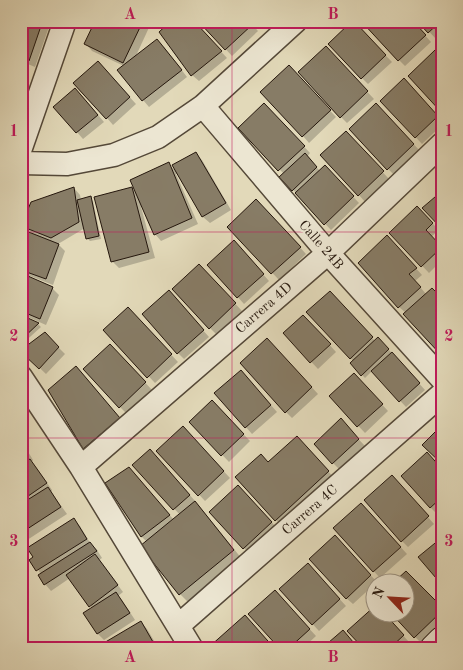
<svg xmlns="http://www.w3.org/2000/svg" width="463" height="670" font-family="'Old Standard TT',serif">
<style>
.shadow{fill:#0003}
.building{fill:#877c66;stroke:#25170d}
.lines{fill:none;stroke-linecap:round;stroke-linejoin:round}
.street-casing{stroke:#544838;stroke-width:25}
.secondary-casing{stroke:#25170d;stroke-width:30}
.street{stroke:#ece6d2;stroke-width:22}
.secondary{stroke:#ece6d2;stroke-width:28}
.grid{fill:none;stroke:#c2185b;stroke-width:1;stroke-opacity:0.55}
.labels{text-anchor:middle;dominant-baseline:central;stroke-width:4.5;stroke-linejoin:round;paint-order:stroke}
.street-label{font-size:14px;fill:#25170d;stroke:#ece6d2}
.neatline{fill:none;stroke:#c2185b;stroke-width:2}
.grid-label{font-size:16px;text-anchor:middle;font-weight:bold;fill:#c2185b}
</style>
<rect width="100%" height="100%" fill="#e2d9b9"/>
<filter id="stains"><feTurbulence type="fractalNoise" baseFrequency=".004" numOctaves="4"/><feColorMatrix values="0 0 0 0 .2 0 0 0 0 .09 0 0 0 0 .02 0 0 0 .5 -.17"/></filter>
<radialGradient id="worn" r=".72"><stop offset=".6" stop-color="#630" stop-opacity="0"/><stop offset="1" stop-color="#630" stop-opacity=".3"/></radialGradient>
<!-- shadow -->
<path class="shadow" d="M21,21H51L35,67L23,62L29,69L21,90Z
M97,21H152L135,58L164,47L187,77L149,107L143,100L124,66L92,51L86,44Z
M193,21L227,58L199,81L192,75Z
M200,21H249L258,31L232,56Z
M256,21H265L261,26Z
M412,21L431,42L405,66L399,60Z
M419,21H442V33L436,39Z
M353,22L392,62L368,84L362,78Z
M442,42V51L437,46Z
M332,54L374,99L347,123L341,117Z
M104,69L136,104L113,125L107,118Z
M295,73L336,117L309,143L303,136Z
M410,87L442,121V125L422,144L382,101Z
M82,96L104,122L83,139L55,107Z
M271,111L310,153L307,157L320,171L325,167L359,203L331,230L281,177L284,174L239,128Z
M383,111L420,151L394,175L350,129Z
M352,139L389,179L365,202L359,195Z
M195,153L202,160L231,210L210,223L203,217L178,174H176L198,224L161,241L155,234L143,207H141L155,258L119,268L112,261L132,188L137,194L168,164L176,171Z
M74,188L80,195L81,200L90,198L93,201L101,239L90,241L87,238L85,228L58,244L65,251L53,285L30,276L29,278L53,289L59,295L46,325L21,314V246L33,235L23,225Z
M263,207L306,254L279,280L229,227Z
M417,208L439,230L431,237L442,248V260L429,273L391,233Z
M394,244L422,275L415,281L426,294L406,313L399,307Z
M240,248L269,281L244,304L209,265Z
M206,272L242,311L216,334L210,328Z
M175,299L209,337L184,359L178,353Z
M336,299L375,341H381L425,390L406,407L372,371L365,378L351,363L353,361L308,312Z
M134,315L178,362L155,383L105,330Z
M21,316L38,324L41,327L21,345Z
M310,323L336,352L318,369L284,333Z
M44,333L65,354L46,374L22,351Z
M274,346L318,394L292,418L286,412Z
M117,352L152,390L126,413L120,407Z
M85,377L128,428L94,457L84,448L49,390Z
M247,378L277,412L252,434L216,393Z
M360,381L388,411L365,433L331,397Z
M212,402L250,441L229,462L191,422Z
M347,427L365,446L339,469L333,463Z
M189,434L230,478L205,501L158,451Z
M21,440L33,460L31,462L36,467L52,490L51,492L67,514L21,544Z
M306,447L337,481L285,529L276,520L269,463Z
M156,457L196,502L195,503L204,512L242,559L189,603L180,594L147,542L142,537L135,475L174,520L180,515L134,465Z
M442,470V509L437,514L430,507Z
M398,483L434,524L408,547L402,541Z
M244,493L278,529L250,554L244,548Z
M368,511L407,554L380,578L335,529Z
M74,520L80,526L92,546L97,550L102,558L99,560L123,592L118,596L122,600L135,620L104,640L98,634L85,614L93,609L70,578L51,591L45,584L41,574L31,560Z
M341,544L377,582L353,604L346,598Z
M314,571L346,606L319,631L280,589Z
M406,572L442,609V624L421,643L391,612H406V582H396Z
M281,598L316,636L302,649H281Z
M376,612H382L409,642L402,649H365Z
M141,622L147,629L159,649H99Z"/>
<!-- building -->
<path class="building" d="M21,21H36L42,23L29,61L21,58Z
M95,21H143L123,63L84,44Z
M171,21H194L222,51L191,76L159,32Z
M198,21H250L253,24L225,50Z
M352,21H354L386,55L361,79L328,44Z
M361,21H413L426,35L398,61Z
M417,21H441L428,33Z
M157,39L182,70L142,101L117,70Z
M326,46L368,91L340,118L298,72Z
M435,50L442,57V113L408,76Z
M98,61L130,97L106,119L73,83Z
M289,65L331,110L302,137L260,92Z
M404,78L438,116L415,138L380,101Z
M75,88L98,115L76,133L53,107Z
M264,103L305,146L278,171L238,128Z
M376,103L414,144L387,170L349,129Z
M346,131L384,171L358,196L320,155Z
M196,152L226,203L202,217L172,165Z
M305,153L317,167L292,191L279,177Z
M169,162L192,218L154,235L130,180Z
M325,165L354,196L324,225L295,193Z
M74,187L79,222L51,238L21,226L31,202Z
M132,187L149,252L111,262L94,197Z
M442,191V229L422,208Z
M91,196L99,236L86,239L77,200Z
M256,199L301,247L271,274L227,227Z
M417,206L433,223L426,230L442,247L421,267L389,233Z
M26,231L59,244L46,279L21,270V243Z
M387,235L417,268L409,274L421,287L398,308L358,263Z
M234,240L264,274L237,298L207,265Z
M199,264L236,303L209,329L172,289Z
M21,273L53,287L40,319L21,311Z
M432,288L442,298V356L403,314Z
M169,290L204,330L177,354L142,314Z
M330,291L373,337L350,359L306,312Z
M128,307L172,354L147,378L103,330Z
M21,315L39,323L21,340Z
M303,315L331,344L310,363L283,333Z
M45,332L59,347L39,369L21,352V350Z
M378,337L389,349L361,376L350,363Z
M267,338L312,387L285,413L240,363Z
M110,344L146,382L119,408L83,369Z
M392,352L420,383L399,402L371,371Z
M76,366L120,418L83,449L48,390Z
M241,370L271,405L245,428L214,393Z
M354,373L383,404L357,427L329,396Z
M212,400L244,434L221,456L189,422Z
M341,418L359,439L332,464L314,444Z
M442,425V464L422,445Z
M183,426L224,471L198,496L156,451Z
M297,436L329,471L275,521L235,477L261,454L268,462Z
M150,449L190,495L173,510L132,465Z
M427,452L442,469V497L430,508L401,476Z
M30,459L47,483L21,501V464Z
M129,467L170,515L141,537L105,483Z
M392,475L429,516L401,542L364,500Z
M238,485L272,522L243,549L209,512Z
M48,487L61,507L21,533V504Z
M195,501L234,550L179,595L140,546Z
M361,503L401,547L373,572L333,528Z
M74,518L87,539L36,571L29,560L33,557L27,548Z
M335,535L371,575L346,599L309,559Z
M440,539L442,540V585L418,557Z
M90,542L97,551L44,585L38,575Z
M95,554L118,585L89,607L66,575Z
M308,563L340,599L312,625L279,589Z
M406,571L442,607V611L414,638L390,612H406V582H394Z
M275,590L310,629L288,649H280L248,614Z
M116,592L130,613L97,634L83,613Z
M376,605V612H383L404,635L389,649H364L347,631Z
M245,615L275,649H210L209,647Z
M141,621L157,649H97V647Z
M343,630L359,649H321Z"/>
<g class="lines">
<!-- street casing -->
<g class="street-casing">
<path id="street" d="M203,106L328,253L442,379
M21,148L65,21
M21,163L67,164L114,155L158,137L203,106L296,21
M21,377L81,467L192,649
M81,467L328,253L442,144
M178,626L442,394"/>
</g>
<!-- secondary casing -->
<g class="secondary-casing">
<path id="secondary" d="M434,649L442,641"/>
</g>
<!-- street -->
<use href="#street" class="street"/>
<!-- secondary -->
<use href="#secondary" class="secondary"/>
</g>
<!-- grid -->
<path class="grid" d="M232,21V649M21,232H442M21,438H442"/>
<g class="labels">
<!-- street labels -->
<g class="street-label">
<text transform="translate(321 245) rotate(49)">Calle 24B</text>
<text transform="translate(264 308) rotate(-41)">Carrera 4D</text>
<text transform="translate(310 510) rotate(-41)">Carrera 4C</text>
</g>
</g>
<!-- margin -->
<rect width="463" height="670" fill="none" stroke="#e2d9b9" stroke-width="55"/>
<!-- north arrow -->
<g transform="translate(390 598) rotate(295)"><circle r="24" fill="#ece6d2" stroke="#9c9383"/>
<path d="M0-4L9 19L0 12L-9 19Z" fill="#8f2418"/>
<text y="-8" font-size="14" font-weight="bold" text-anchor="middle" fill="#25170d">N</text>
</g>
<rect x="28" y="28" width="408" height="614" class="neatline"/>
<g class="grid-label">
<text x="130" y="19">A</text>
<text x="333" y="19">B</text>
<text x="14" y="136">1</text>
<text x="449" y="136">1</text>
<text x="14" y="341">2</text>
<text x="449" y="341">2</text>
<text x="14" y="546">3</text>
<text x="449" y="546">3</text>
<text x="130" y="662">A</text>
<text x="333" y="662">B</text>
</g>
<rect width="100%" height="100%" filter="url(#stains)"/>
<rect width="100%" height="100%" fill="url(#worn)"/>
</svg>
